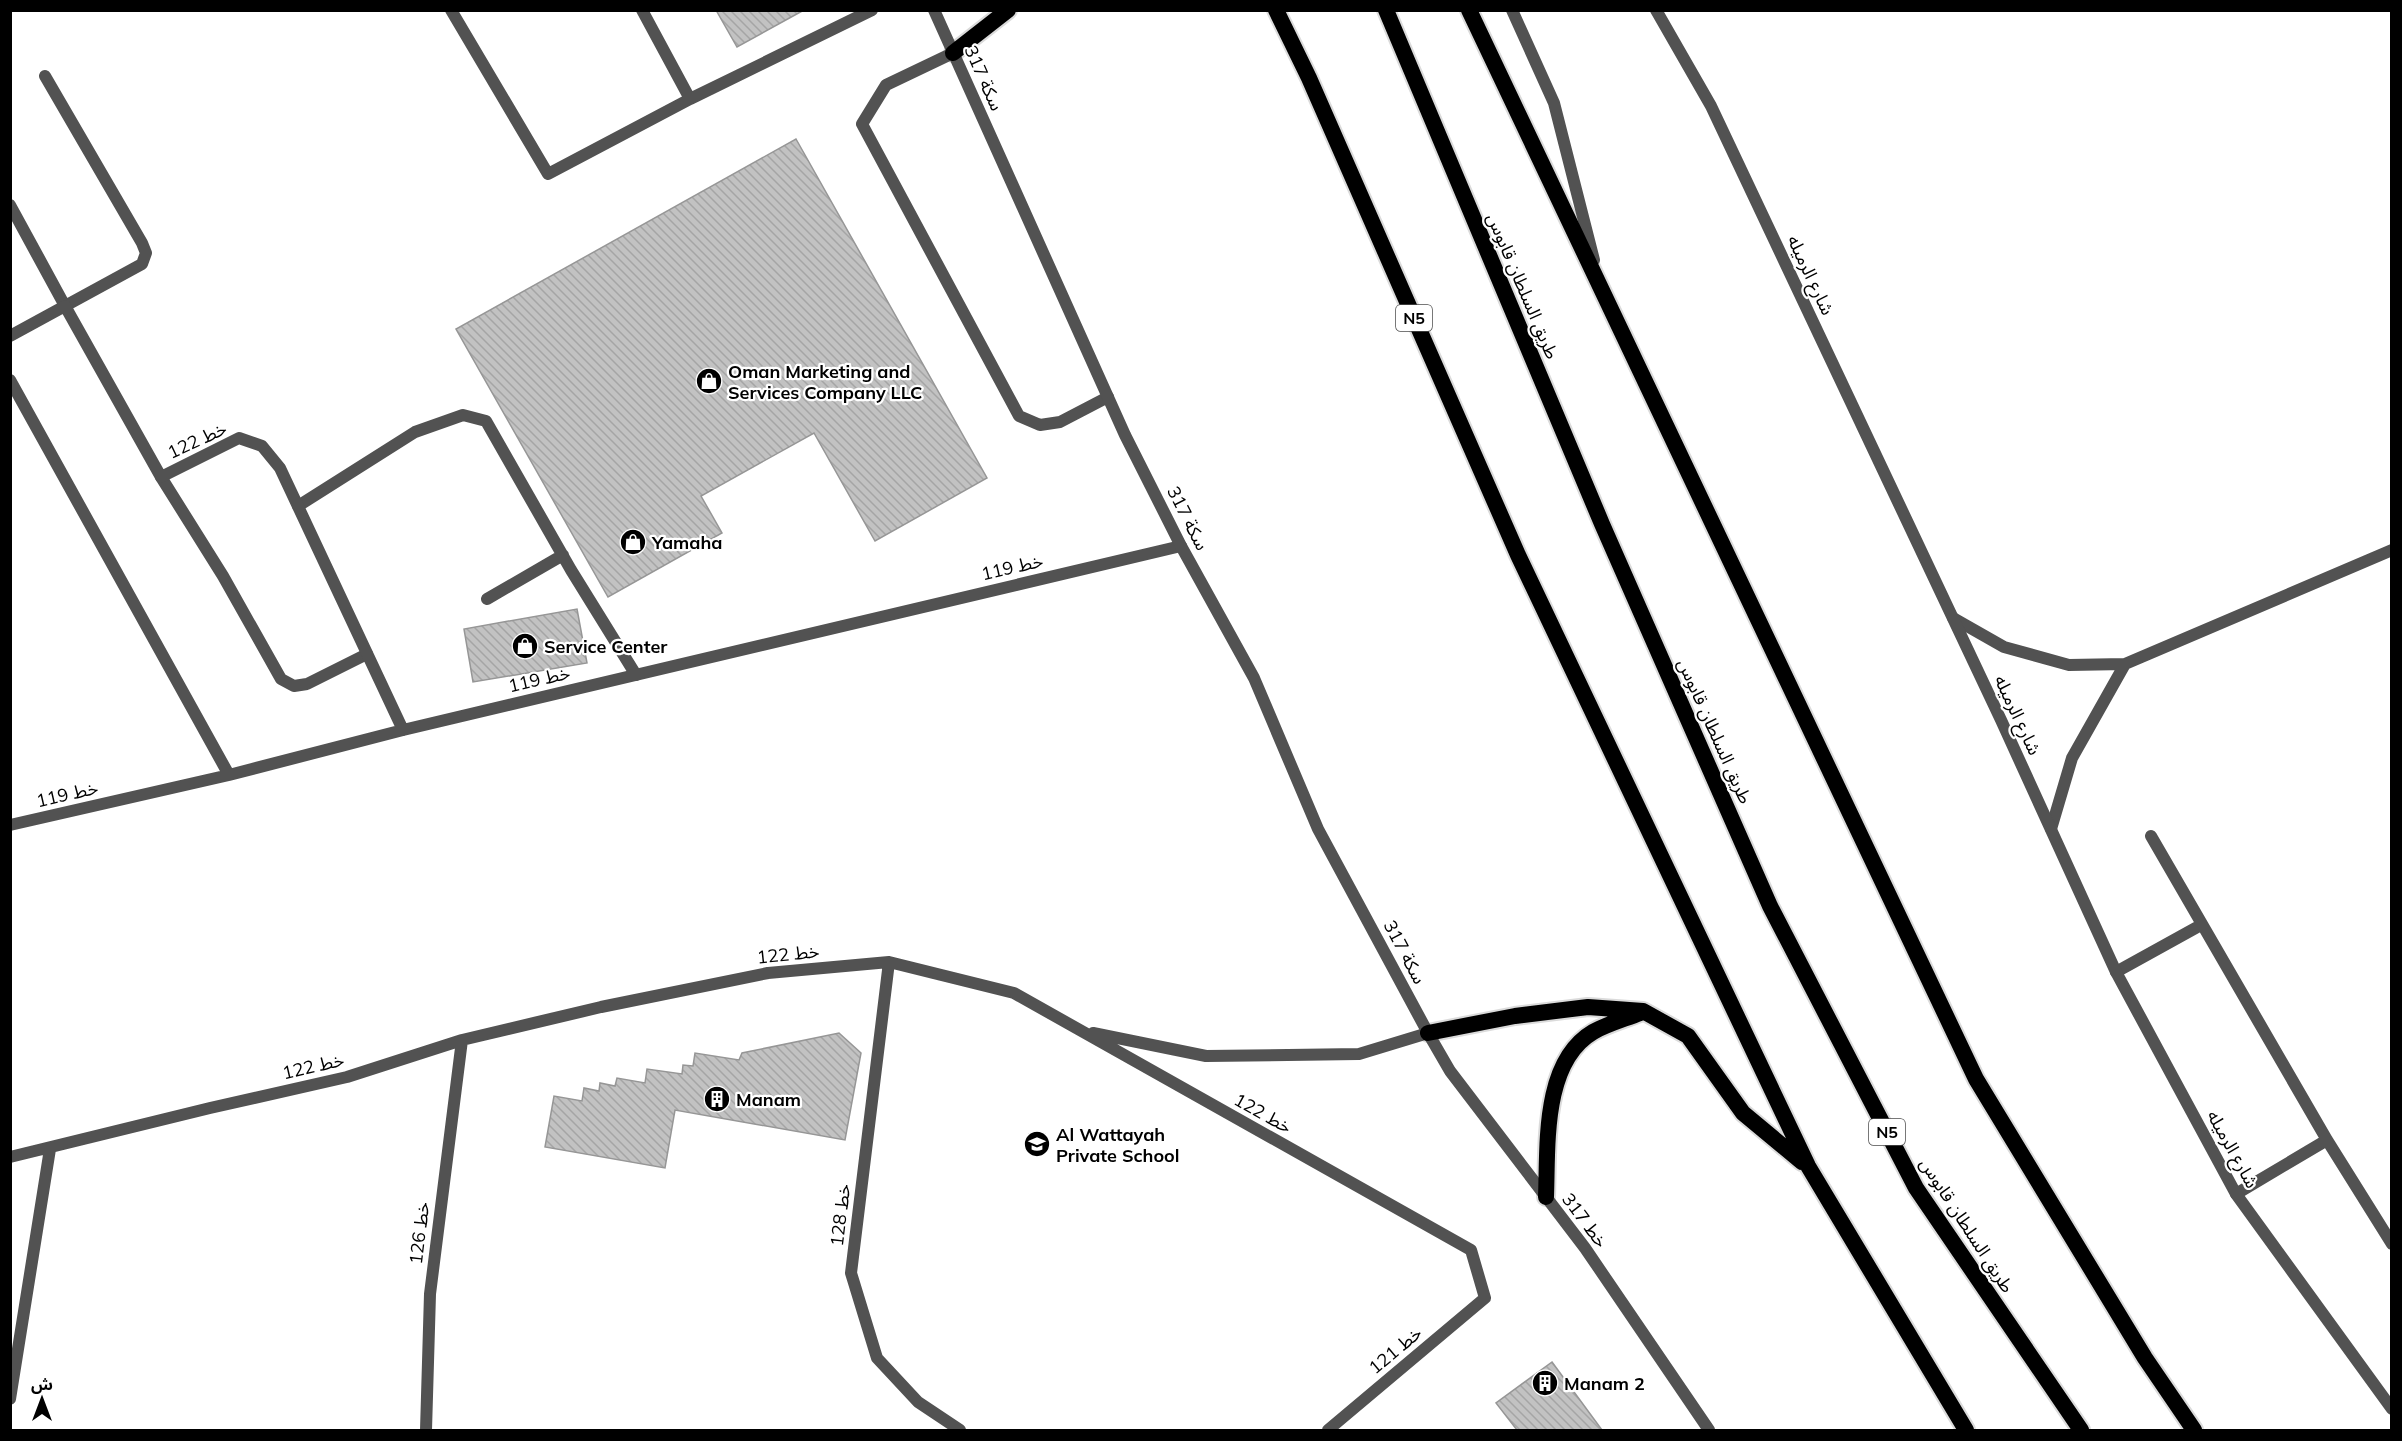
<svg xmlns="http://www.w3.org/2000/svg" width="2402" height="1441" font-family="Mulish,'Noto Sans Arabic',sans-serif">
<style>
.building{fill:url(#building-back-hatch);stroke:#969696;stroke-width:1.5}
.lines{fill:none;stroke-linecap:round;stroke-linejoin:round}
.trunk-casing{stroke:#dbdbdb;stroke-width:20}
.service{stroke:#525252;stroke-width:12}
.minor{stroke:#525252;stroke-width:12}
.tertiary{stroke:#525252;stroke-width:12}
.trunk{stroke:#000;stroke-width:16}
.labels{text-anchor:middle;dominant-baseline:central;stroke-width:4.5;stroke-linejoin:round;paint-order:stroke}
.shield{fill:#fff;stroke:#4c4c4c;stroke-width:1.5}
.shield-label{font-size:16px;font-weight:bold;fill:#000}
.street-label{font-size:18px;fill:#000;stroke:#fff}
.poi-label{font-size:18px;font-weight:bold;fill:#000;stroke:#fff;text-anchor:start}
</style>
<defs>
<pattern id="building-back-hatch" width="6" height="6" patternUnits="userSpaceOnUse" patternTransform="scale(1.5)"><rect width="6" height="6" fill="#c2c2c2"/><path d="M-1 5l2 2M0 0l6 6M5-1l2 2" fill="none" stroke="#a5a5a5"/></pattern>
</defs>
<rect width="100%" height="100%" fill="#fff"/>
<!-- building -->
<path class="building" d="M716,10H804L737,47Z
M796,139L987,478L875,541L814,433L701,496L722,533L608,597L456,329Z
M577,609L587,663L473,682L464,629Z
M839,1033L861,1053L845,1140L675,1110L665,1168L545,1147L554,1096L582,1101L584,1088L599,1091L600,1083L615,1086L617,1078L645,1083L647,1069L682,1074L683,1065L693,1066L695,1053L739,1060L742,1053Z
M1552,1362L1602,1430H1517L1496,1403Z"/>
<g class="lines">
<!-- trunk casing -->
<g class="trunk-casing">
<path id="trunk" d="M1276,10L1309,78L1518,555L1808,1166L1966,1430
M1386,10L1602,524L1770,906L1916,1188L2081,1430
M1469,10L1976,1079L2145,1358L2194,1430
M953,53L1008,10
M1428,1033L1515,1016L1588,1007L1643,1011L1688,1036L1743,1113L1802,1162
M1546,1197C1548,1146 1542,1062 1593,1032C1607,1024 1625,1019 1640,1013"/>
</g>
<!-- service -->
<path class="service" d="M953,53L886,85L862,124L1019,416L1040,425L1060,422L1108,397
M10,205L65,306L142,264L146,253L142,243L45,76
M161,477L223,576L281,679L294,686L307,684L367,654
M298,506L415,432L463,415L486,421L571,570L636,675
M487,599L563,555
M1953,618L2004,647L2069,665L2125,664L2392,550
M2051,829L2072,758L2125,664
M2151,836L2327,1140L2392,1244
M2116,972L2201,925
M2236,1194L2327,1140"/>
<!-- minor -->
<path class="minor" d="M451,10L548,174L690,99L872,10
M642,10L690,99
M10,336L65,306L161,477L239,438L262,446L280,468L403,730
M10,380L229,775
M10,825L229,775L403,730L1181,546
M889,962L851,1273L877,1358L918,1402L960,1430
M1093,1033L1206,1056L1359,1054L1428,1033L1450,1071L1585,1248L1709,1430
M10,1157L210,1108L347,1077L462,1040L601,1007L768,973L889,962L1014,993L1471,1250L1485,1298L1328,1430
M10,1399L50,1149
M426,1430L430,1294L462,1040"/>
<!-- tertiary -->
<path class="tertiary" d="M934,10L1125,435L1181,546L1254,678L1318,829L1428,1033
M1512,10L1554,103L1594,260
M1656,10L1711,106L2001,720L2116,972L2236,1194L2392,1409"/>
<!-- trunk -->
<use href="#trunk" class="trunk"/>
</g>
<!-- icons -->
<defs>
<g id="shop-disc" transform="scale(1.35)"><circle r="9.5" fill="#000" stroke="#fff"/><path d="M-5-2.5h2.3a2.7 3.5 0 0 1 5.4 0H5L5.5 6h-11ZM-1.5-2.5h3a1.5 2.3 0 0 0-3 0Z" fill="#fff"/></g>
<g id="building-disc" transform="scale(1.35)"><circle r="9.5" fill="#000" stroke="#fff"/><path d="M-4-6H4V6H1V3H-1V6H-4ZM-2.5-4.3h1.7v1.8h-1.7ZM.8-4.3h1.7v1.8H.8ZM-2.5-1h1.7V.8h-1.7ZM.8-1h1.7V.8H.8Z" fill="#fff"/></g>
<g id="school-disc" transform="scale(1.35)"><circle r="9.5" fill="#000" stroke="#fff"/><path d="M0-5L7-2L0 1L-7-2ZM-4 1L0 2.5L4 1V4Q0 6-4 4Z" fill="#fff"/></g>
</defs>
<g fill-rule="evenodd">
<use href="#shop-disc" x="709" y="381"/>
<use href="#shop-disc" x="633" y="542"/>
<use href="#shop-disc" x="525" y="646"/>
<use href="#building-disc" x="717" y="1099"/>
<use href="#school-disc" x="1037" y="1144"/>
<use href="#building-disc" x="1545" y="1383"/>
</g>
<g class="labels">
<!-- shield labels -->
<g class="shield">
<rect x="1396" y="305" width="36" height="26" rx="4.5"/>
<rect x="1869" y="1119" width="36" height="26" rx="4.5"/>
</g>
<g class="shield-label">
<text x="1414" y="318">N5</text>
<text x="1887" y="1132">N5</text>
</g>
<!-- street labels -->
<g class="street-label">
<text transform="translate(984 78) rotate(66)">سكة 317</text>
<text transform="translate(1811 275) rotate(65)">شارع الرميله</text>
<text transform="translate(1523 286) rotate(67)">طريق السلطان قابوس</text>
<text transform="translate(197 440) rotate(-25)">خط 122</text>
<text transform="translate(1188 518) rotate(63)">سكة 317</text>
<text transform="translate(1012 567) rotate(-13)">خط 119</text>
<text transform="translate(539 679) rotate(-13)">خط 119</text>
<text transform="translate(2018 715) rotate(65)">شارع الرميله</text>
<text transform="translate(1715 731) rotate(66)">طريق السلطان قابوس</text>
<text transform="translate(67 794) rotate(-13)">خط 119</text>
<text transform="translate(1405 952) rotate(62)">سكة 317</text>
<text transform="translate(788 954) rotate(-6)">خط 122</text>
<text transform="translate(313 1066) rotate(-13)">خط 122</text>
<text transform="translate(1263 1113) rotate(29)">خط 122</text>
<text transform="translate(2233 1149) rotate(61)">شارع الرميله</text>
<text transform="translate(840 1215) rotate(-83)">خط 128</text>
<text transform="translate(1585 1220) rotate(53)">خط 317</text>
<text transform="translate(1967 1225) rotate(57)">طريق السلطان قابوس</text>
<text transform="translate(419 1233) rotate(-83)">خط 126</text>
<text transform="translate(1395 1350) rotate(-40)">خط 121</text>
</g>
<!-- poi labels -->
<g class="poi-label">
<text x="728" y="371">Oman Marketing and<tspan x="728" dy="21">Services Company LLC</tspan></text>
<text x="652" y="542">Yamaha</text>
<text x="544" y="646">Service Center</text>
<text x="736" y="1099">Manam</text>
<text x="1056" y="1134">Al Wattayah<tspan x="1056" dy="21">Private School</tspan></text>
<text x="1564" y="1383">Manam 2</text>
</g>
</g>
<!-- border -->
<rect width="2402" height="1441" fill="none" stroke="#000000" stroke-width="24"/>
<!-- north arrow -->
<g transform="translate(42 1399)" stroke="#ffffff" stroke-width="4.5" paint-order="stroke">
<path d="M0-4.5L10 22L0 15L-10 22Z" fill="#000000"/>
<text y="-9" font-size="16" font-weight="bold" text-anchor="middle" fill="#000000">ش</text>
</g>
</svg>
